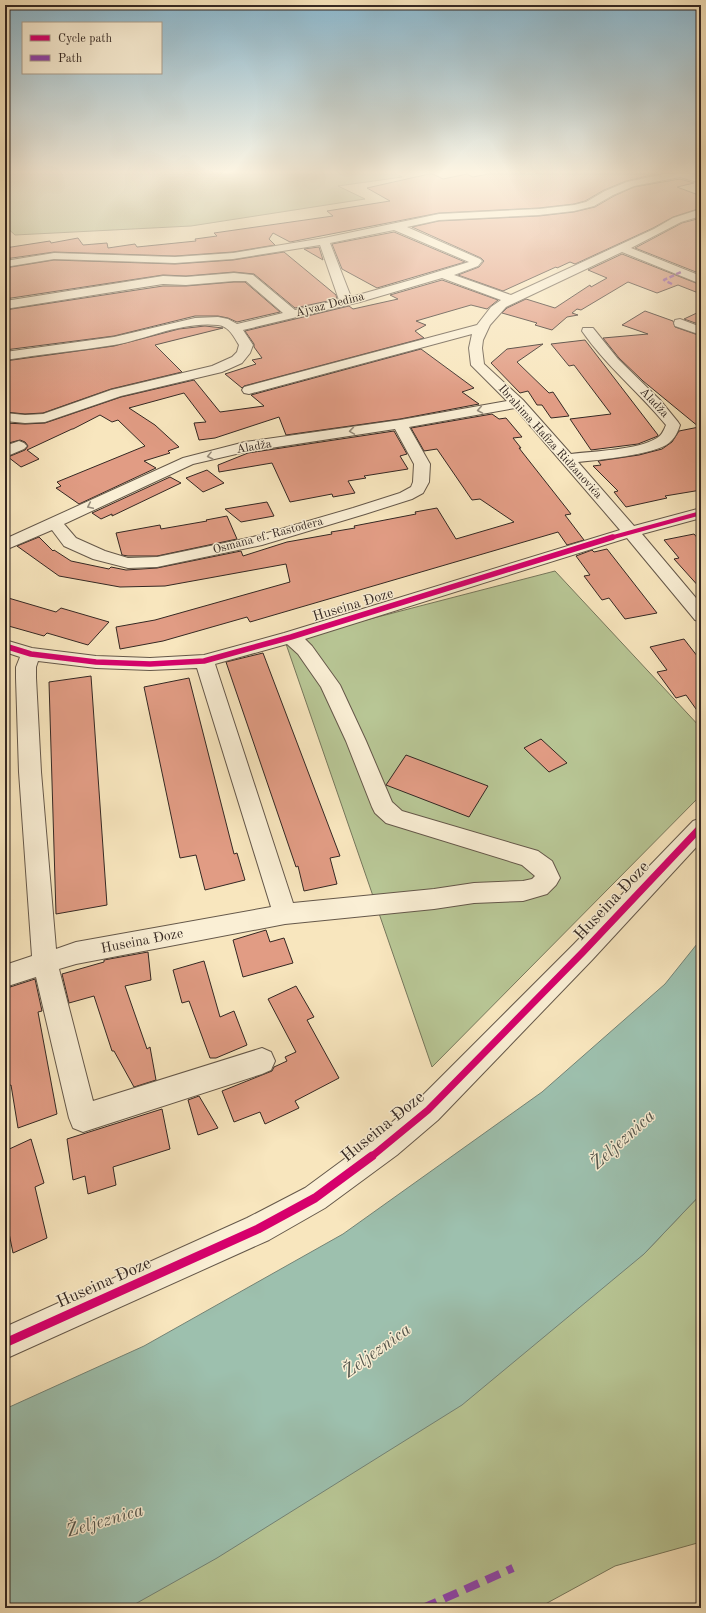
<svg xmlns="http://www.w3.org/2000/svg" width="706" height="1613" font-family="'Old Standard TT',serif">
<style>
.green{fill:#b8c695;stroke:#76775c}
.water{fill:#9dc0ae;stroke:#738376}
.building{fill:#e19c84;stroke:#342823}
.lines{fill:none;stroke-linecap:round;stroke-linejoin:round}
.minor-casing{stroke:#65584a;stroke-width:2}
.minor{fill:#faefd5;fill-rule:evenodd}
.quiet-far1{stroke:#8e44ad;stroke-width:2.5;stroke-dasharray:5 2.5;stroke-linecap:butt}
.quiet{stroke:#8e44ad;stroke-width:8;stroke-dasharray:15 8;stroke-linecap:butt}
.cycleway-far3-casing{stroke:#faefd5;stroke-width:5.5}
.cycleway-far2-casing{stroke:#faefd5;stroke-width:8}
.cycleway-far1-casing{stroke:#faefd5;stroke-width:10}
.cycleway-casing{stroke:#faefd5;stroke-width:12}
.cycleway-far3{stroke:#d6006c;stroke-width:4}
.cycleway-far2{stroke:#d6006c;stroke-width:5.5}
.cycleway-far1{stroke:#d6006c;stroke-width:7}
.cycleway{stroke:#d6006c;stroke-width:9}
.oneway{stroke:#978c7c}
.labels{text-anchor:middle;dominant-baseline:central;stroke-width:3;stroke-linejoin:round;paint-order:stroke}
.far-street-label{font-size:12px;fill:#342823;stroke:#faefd5}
.street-label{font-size:14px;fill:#342823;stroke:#faefd5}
.near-street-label{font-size:17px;fill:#342823;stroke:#faefd5}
.near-water-label{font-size:18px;font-style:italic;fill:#54564d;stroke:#faefd5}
</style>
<rect width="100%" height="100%" fill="#f8e6be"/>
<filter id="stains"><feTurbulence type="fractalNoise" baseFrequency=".005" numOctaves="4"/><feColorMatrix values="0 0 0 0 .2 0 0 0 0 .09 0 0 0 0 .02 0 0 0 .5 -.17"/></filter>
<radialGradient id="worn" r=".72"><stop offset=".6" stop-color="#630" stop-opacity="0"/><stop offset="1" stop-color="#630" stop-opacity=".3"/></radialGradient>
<!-- green -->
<path class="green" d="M5,174H397L402,177L338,186L365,199L191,226L15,235L5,226Z
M555,571L701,728V795L432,1067L285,641Z
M701,1194V1542L615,1566L538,1608H116L644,1254Z"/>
<!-- water -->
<path class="water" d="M701,939V1194L644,1254L462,1405L217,1558L128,1608H5V1409L144,1346L343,1234L542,1092L665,984Z"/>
<!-- building -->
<path class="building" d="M429,174H433L443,179L467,174L473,177L488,174H656L626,181L604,190L585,201L574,204L539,208L439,213L290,242L273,233L269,239L275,245L233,252L175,256L54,252L5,259V248L50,241L51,243L78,238L83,245L107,243L108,248L135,244L137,247L196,241L195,239L217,236L214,233L333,216L327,211L390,201L367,188Z
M680,179L694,183L677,187L701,196V208L673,217L653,228L575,264L570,262L557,268L556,267L503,291L458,275L479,267L484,261L481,258L412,227L439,221L539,216L574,212L595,207L614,196L634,187Z
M701,218V274L635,248L682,223Z
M394,232L465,262L377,288L342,269L332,244Z
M319,247L323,260L304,249Z
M284,252L336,295L337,299L295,308L254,274L234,272L186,276L163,275L5,299V268L54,260L175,264L233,260Z
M622,254L701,285V294L678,285L657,293L628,282L581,310L577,309L572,313L578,315L567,317L552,330L535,325L537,323L502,313L507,308L526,299L555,308L590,285L591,287L607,278L588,270Z
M442,280L498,300L487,309L471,305L416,321L426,325L415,331L424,338L244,386L242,388L225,374L256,364L252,360L262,358L254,347V344L245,331L349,306L353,309L398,299L390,295Z
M234,282H245L280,312L237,322L228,318L218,316H195L114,336L5,350V310L163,286H186Z
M645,311L673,321L675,327L701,336V490L665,496L667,498L626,507L614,492L618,491L593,466L601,465L598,461L639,455L662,449L672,442L679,431L699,427L643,381L619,358L603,338L648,334L622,325Z
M701,311V325L684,319Z
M205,326L223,328L155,345L182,372L111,389L43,413L25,414L5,412V361L114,346L179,329Z
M585,340L658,435V436L638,444L591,450L570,419L611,414L574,365L569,366L551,344Z
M543,344L517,362L549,393L553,392L569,416L551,418L542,405H537L528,391L520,393L491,363L507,349Z
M421,349L474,388L462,392L479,404L400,419L286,435L279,417L215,438L199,440L194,423L206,422L184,393L129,408L155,425L179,447L168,451L170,453L144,461L156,468L79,504L56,488L61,486L57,482L145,446L118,420L112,422L100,415L73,429H72L27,450L39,459L21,467L8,457L25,450L28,446L25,442L20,440L5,444V423L25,424L45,423L121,397L194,380L220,412L264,406L251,395Z
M492,414L499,419L506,418L522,437L513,438L521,448H519L571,514L565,515L584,540L567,545L558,532L250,622L247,617L163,641L120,649L116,627L155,620L290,582L286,564L165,586L120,587L59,576L17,546L39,537L53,551L54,550L71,561L109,569L111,567L126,570L157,568L241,551L243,556L287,542L332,534L331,532L355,528L354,526L416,514L415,512L437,508L456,539L514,522L480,499L472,500L437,449L424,451L411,428Z
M394,431L407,454L400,456L408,469L364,476L366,478L348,481L355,493L333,497L332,494L290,502L272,463L219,472L218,465L248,453Z
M207,470L224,483L203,492L186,478Z
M170,477L181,483L112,516V514L101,519L92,513Z
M267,502L274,516L241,522L225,509Z
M227,516L237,539L157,556H128L122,555L116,533L160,525L161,529L207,521L206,520Z
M694,534L701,542V589L674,559L679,558L664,540Z
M607,549L657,613L625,619L609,598L602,600L584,576L590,575L576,556L592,550L594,552Z
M5,597L56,612L61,608L109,622L88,645L47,633L44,636L5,625Z
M684,639L701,661V716L686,695L676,698L657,672L667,670L650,647Z
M263,653L340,856L330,858L337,884L304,891L298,866L296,867L226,662Z
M91,676L107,905L56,914L49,682Z
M189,678L234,854L237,853L245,880L205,890L196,855L180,858L144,687Z
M541,739L567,763L549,772L524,748Z
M406,755L488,786L469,817L386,785Z
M266,930L270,942L284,938L293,963L243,977L233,940Z
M148,952L151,980L125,986L147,1049L150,1047L156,1080L134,1087L114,1051H112L94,996L69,1003L62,974L104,962V960Z
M204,961L220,1017L234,1011L247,1045L216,1058H210L189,1001L182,1003L173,970Z
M35,979L42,1011L38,1012L57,1114L18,1128L11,1085L7,1086L5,1073V1018L7,988Z
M296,986L314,1017L307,1020L339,1078L295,1101L299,1108L265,1124L260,1112L234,1122L222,1091L272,1071L274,1067L287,1061L285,1057L296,1052L268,999Z
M199,1096L218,1128L198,1135L188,1100Z
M162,1109L170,1149L113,1167L116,1185L88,1194L85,1176L73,1180L67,1139Z
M31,1139L44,1183L35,1187L47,1238L13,1253L5,1213L8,1211L5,1200V1151Z"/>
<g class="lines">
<!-- minor casing -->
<g class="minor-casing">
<path id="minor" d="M664,174H692L701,177V183L680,177L634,186L613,195L594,206L574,211L539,215L439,220L407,227L480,259L482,261L478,266L454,275L511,295L654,229L673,218L701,209V216L681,222L631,248L701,276V284L622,252L506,307L490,325L483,340L482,348L484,364L523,400L571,454C594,451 638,450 657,438C662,435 664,430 666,425C639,392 606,366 582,331L583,328H593L618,359L660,400L678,422L680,425C678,432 674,439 669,443C654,455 598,460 578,462L634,526L701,508V518L642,534L701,604V622L695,620L627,538L305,639L312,646L340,685L366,741L392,802L402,811L538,851L552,861L560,878L556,885L547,894L523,901L474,903L434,909L285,924L76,964L59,969L93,1101L262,1048L271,1052L275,1061L271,1070L262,1074L83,1132L73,1128L69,1118L36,977L5,987V965L32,956L19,772L16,678V667L20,657L5,652V640L32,648L96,656L150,658L204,655L284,633L620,530L515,408L409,427L430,464L429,482L423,493L412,499L365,514L262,545L157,567L128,568L93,559L64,546L52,530L5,550V539L183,458L245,442L400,420L507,401L471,365L469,348L472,334L249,394L244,393L242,390L244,387L477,325L491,307L501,300L442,278L360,302L243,330L253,345L250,353L242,363L222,372L121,396L45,422L25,423L5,421V413L25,415L43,414L111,390L212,366L232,357L237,352L239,345C234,337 229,326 218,325C183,321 147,339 114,345C78,351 41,354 5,360V352L114,337L195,318L218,317L228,319L237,324L283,313L246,281H234L186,285L163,284L5,309V301L163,276L186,277L234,273L253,275L295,310L339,300L320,245L233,259L175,263L54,259L5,267V261L54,253L175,257L233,253L324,238L439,214L539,209L574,205L586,202L605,191L627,182ZM394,230L469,262L411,280L351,297L330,243ZM395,429L414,464L413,482L411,487L400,493L353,508L253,537L157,557L128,558L105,551L76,538L64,524L193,464L245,452ZM287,644L298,654L321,687L346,741L372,807L375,813L386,823L522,865L535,876L532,879L523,881L474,883L434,889L293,903L215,664ZM38,661L96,668L150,670L197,668L271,907L76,942L56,949L41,772L36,678V667Z
M680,319L701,327V335L675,326L674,323L675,320Z
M19,441L24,443L27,446L24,449L5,457V446Z
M701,818V842L592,960L438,1120L397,1155L325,1208L269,1240L5,1359V1327L247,1218L305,1188L377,1135L418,1100L574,944L693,821Z"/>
</g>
<!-- minor -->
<use href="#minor" class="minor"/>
<!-- quiet-far1 -->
<path class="quiet-far1" d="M672,284L664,280L681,272"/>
<!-- quiet -->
<path class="quiet" d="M423,1608L513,1568"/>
<!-- cycleway-far3 casing -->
<g class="cycleway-far3-casing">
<path id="cycleway-far3" d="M610,538L701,513"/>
</g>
<!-- cycleway-far2 casing -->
<g class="cycleway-far2-casing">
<path id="cycleway-far2" d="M5,646L31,654L96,662L150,664L204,661L291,637L613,537"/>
</g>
<!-- cycleway-far1 casing -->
<g class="cycleway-far1-casing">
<path id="cycleway-far1" d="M371,1157L428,1110L583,952L701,827"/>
</g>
<!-- cycleway casing -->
<g class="cycleway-casing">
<path id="cycleway" d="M5,1343L258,1229L315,1198L372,1156"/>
</g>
<!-- cycleway-far3 -->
<use href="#cycleway-far3" class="cycleway-far3"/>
<!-- cycleway-far2 -->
<use href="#cycleway-far2" class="cycleway-far2"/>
<!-- cycleway-far1 -->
<use href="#cycleway-far1" class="cycleway-far1"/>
<!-- cycleway -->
<use href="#cycleway" class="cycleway"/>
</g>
<!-- one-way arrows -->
<defs><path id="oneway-chevron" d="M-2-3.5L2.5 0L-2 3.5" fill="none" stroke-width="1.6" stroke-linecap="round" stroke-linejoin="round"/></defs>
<g class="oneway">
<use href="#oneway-chevron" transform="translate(480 410) rotate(170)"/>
<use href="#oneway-chevron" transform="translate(352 431) rotate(171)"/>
<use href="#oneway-chevron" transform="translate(210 456) rotate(166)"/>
<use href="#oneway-chevron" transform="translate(90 506) rotate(155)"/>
</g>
<!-- sky -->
<linearGradient id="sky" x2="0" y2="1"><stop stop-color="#8ab9d1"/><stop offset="0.43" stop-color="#fcf4e2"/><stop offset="1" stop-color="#fcf4e2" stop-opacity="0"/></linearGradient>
<rect width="706" height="400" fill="url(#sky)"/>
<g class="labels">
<!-- far-street labels -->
<g class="far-street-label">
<text transform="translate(330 305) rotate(-14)">Ajvaz Dedina</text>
<text transform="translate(654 403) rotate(47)">Aladža</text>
<text transform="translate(550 442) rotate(48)">Ibrahima Hafiza Ridžanovića</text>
<text transform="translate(254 447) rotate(-10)">Aladža</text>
<text transform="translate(268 536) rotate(-15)">Osmana ef. Rastodera</text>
</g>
<!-- street labels -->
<g class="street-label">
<text transform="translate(353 605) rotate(-17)">Huseina Đoze</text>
<text transform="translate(142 941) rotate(-11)">Huseina Đoze</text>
</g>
<!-- near-street labels -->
<g class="near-street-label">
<text transform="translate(612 901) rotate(-47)">Huseina Đoze</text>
<text transform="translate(383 1127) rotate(-39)">Huseina Đoze</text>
<text transform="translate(104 1283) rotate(-24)">Huseina Đoze</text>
</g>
<!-- near-water labels -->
<g class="near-water-label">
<text transform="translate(623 1140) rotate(-42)">Željeznica</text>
<text transform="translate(377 1351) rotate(-36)">Željeznica</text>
<text transform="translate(105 1521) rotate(-16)">Željeznica</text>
</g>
</g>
<!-- margin -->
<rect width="706" height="1613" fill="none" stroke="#f8e6be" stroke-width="20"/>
<rect x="6" y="6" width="694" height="1601" fill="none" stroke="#342823" stroke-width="2"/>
<rect x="10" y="10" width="686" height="1593" fill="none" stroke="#342823"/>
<!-- legend -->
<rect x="22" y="22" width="140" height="52" fill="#faefd5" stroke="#ab9f8e"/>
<rect x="30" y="35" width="20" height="6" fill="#d6006c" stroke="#ab9f8e"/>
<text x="58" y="42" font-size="12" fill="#342823">Cycle path</text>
<rect x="30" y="55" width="20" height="6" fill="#8e44ad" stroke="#ab9f8e"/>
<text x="58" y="62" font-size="12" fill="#342823">Path</text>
<rect width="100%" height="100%" filter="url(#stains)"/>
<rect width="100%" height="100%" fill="url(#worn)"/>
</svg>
